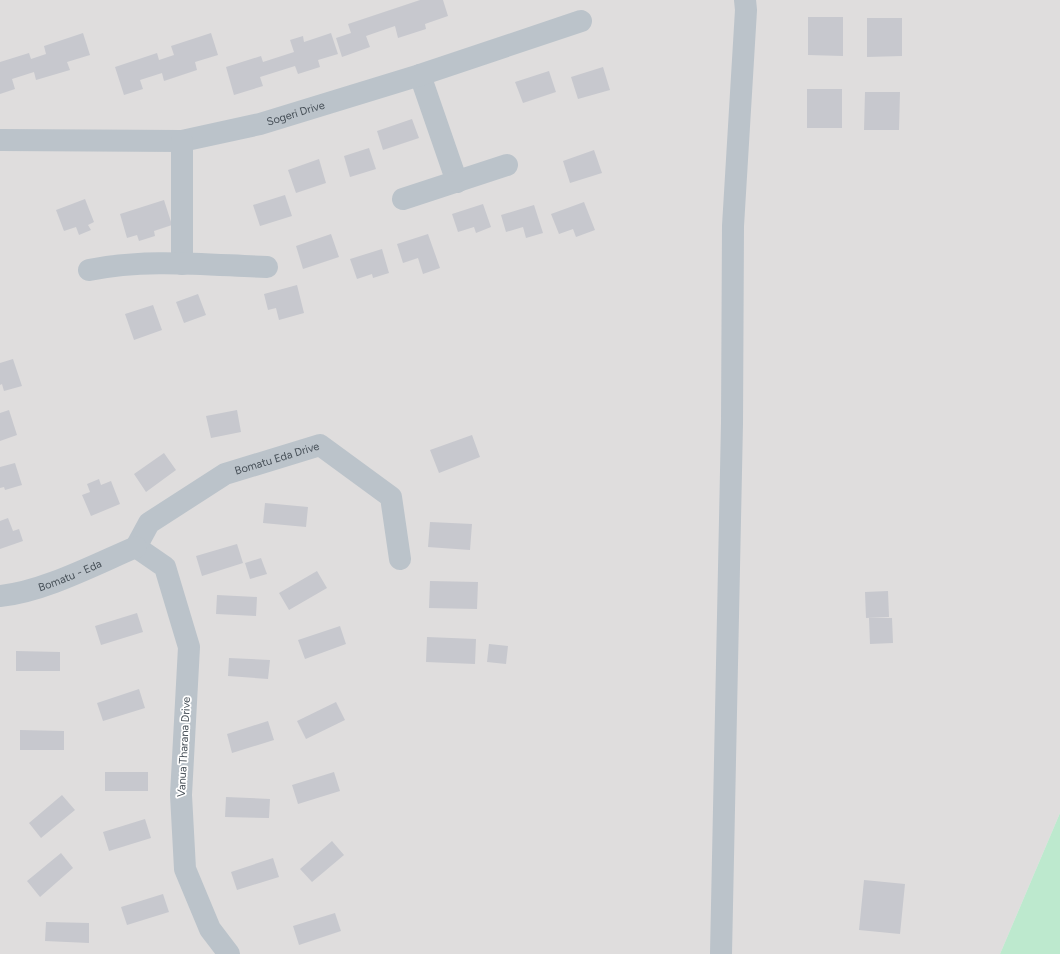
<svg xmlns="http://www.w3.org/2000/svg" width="1060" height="954" font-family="Figtree,sans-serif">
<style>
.education{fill:#dfdddd}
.green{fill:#bde9ce}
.building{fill:#c7c8ce}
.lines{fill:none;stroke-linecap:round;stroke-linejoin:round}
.street{stroke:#bbc3ca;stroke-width:22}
.labels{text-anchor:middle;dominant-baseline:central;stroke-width:3.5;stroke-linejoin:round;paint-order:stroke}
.street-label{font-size:11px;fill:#464f57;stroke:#fff}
</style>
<rect width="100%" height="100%" fill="#eeecec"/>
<!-- education -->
<path class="education" d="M0,0H1060V813L1000,954H0Z"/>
<!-- green -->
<path class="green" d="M1060,813V954H1000Z"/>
<!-- building -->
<path class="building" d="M420,0H443L448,16L425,24L426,29L398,38L395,26L366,36L370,47L342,57L336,38L351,33L348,24Z
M808,17H843V56L808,55Z
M867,18H902V56L867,57Z
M83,33L90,55L67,62L70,70L36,80L34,72L12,79L15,89L0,94V62L29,53L31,59L46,54L44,46Z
M211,33L218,55L195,62L197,70L164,81L162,73L140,80L143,89L124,95L115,67L157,53L159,60L174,55L171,46Z
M331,33L338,54L318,60L320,67L298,74L295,66L260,77L263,86L234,95L226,67L261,56L263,62L294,52L290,40L303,36L304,42Z
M603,67L610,90L578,99L571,77Z
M549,71L556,92L523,103L515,82Z
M807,89H842V128H807Z
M865,92H900L899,130H864Z
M412,119L419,138L383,150L377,131Z
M369,148L376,169L350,177L344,156Z
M594,150L602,173L570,183L563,161Z
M319,159L326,183L296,193L288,170Z
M285,195L292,216L260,226L253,205Z
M85,199L94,222L88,225L91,230L79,235L76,227L64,231L56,210Z
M164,200L172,225L154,231L155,236L139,241L137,235L127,238L120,214Z
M584,202L595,230L576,237L573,229L559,234L551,214Z
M483,204L491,227L476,233L474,227L458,232L452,214Z
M534,205L543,233L526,238L523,227L506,232L501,215Z
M331,234L339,257L303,269L296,246Z
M428,234L440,268L423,274L418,258L403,263L397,244Z
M382,249L389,273L373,278L372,274L357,279L350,259Z
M297,285L304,313L279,320L276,308L268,310L264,294Z
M198,294L206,315L184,323L176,302Z
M153,305L162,330L134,340L125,314Z
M13,359L22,386L4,391L2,384L0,385V363Z
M9,410L17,435L0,441V413Z
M237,410L241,432L211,438L206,416Z
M472,435L480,457L439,473L430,450Z
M164,453L176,470L146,492L134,474Z
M15,463L22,485L5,490L4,487L0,488V467Z
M99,479L101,485L111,481L120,504L91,516L82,495L90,492L87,484Z
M265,503L308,507L306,527L263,523Z
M8,518L13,531L19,529L23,541L0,549V521Z
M430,522L472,524L470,550L428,547Z
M237,544L243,563L202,576L196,556Z
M261,558L267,574L250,579L245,563Z
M317,571L327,588L289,610L279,593Z
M430,581L478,582L477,609L429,608Z
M888,591L889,617L866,618L865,592Z
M217,595L257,597L256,616L216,614Z
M137,613L143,632L101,645L95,626Z
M869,618H892L893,643L870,644Z
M340,626L346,644L305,659L298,640Z
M427,637L476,639L475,664L426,662Z
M489,644L508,646L506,664L487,662Z
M16,651L60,652V671H16Z
M229,658L270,660L268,679L228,676Z
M139,689L145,708L103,721L97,703Z
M336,702L345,720L306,739L297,721Z
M268,721L274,740L232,753L227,734Z
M20,730L64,731V750H20Z
M105,772H148V791H105Z
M334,772L340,791L298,804L292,785Z
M62,795L75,810L41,838L29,823Z
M226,797L270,799L269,818L225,817Z
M145,819L151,838L109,851L103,832Z
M332,841L344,855L312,882L300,869Z
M61,853L73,868L40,897L27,881Z
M273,858L279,877L237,890L231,872Z
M864,880L905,884L900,934L859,930Z
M163,894L169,912L127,925L121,907Z
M335,913L341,931L299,945L293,926Z
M46,922L89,923V943L45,941Z"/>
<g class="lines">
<!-- street -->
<g class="street">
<path d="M420,75L457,182"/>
<path id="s1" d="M0,140L182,141L260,124L420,75L581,21"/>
<path d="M403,199L507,165"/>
<path d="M182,264V141"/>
<path d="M89,270C147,258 208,265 267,267"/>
<path d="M136,547L165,567L189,647L181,795L185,869L210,929L229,954"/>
<path id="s2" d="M136,547L149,523L225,474L320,445L391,497L400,559"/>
<path id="s3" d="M0,596C43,592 96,564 136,547"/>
<path d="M721,954L732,423L733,226L746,10L745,0"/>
</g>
</g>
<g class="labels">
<!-- street labels -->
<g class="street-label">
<text stroke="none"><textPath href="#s1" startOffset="299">Sogeri Drive</textPath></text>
<text stroke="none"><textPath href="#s2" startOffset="172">Bomatu Eda Drive</textPath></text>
<text stroke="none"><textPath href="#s3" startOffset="73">Bomatu - Eda</textPath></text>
<text transform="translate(184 747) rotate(-87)">Vanua Tharana Drive</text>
</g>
</g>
</svg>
